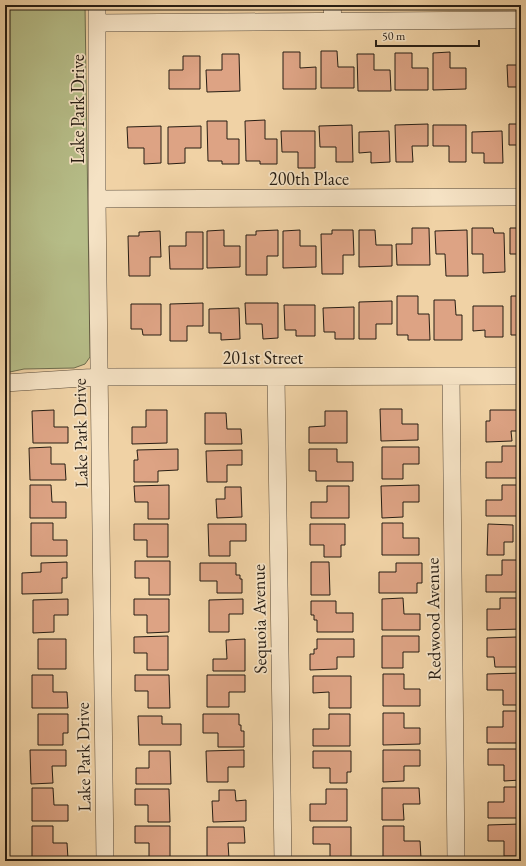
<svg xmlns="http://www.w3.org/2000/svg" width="526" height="866" font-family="'EB Garamond',serif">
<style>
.green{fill:#b6bd88;stroke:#6e6d4e}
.building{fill:#dda384;stroke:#271d13}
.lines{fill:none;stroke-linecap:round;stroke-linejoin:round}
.minor-casing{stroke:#594a38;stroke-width:18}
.minor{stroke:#f5e2c4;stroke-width:17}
.labels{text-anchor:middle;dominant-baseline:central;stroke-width:3.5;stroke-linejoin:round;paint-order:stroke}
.street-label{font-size:18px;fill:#271d13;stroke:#f5e2c4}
</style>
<rect width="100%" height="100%" fill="#f0d2a5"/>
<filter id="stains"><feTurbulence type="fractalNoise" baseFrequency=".005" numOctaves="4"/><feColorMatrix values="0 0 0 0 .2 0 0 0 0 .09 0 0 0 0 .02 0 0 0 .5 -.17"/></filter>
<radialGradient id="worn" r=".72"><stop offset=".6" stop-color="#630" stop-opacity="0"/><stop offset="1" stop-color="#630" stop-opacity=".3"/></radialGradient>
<!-- green -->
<path class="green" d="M5,5H85L90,357L85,364L74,368L24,369L5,373Z"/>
<!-- building -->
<path class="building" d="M321,51H337L338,67H354V88H321Z
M283,52H300V68L316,67V89H283Z
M450,52V68H466V89L433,90V53Z
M395,53H412V68H428V90H395Z
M222,54H239L240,91L207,92L206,70H222Z
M357,54H374V70H390L391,91H358Z
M183,56H200V89H169V70H183Z
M507,65H521V87H508Z
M265,120V139H277V164H260V161H246L245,121Z
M207,121H227V139H239V164H222V161H208Z
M428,124V146H412L413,162H396L395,125Z
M509,124H521V145H509Z
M352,125L353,162H336V147H320L319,126Z
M433,125H466V162H449V146H433Z
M161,126V163L144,164V148H128L127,127Z
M201,126V148H185V163L168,164V127Z
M281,131H315V168H298V152H282Z
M389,131L390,162L371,163V152L359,153V132Z
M502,131L503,163H484V153H472V132Z
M412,228H429L430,265H397L396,244H412Z
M472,228H493L494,233H504L505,272L483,273V254H472Z
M510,228H521V273V254H510Z
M224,230V246H240V267L207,268V231Z
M278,230V256H267V275H246V235H256V231Z
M300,230V246H316V267L283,268V231Z
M332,230H353L354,255H343V274H322L321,234H332Z
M359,230H375L376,245H392V266L359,267Z
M467,230L468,276H446L445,254H436L435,231Z
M160,231L161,257H150V276H129L128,236H139V232Z
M186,232H203V269H170L169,246H186Z
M397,296H418V314H429L430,340H408V335H397Z
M511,296H521V335H511Z
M434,300H455L456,315H462V340H434Z
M392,301V324H376V339H359V302Z
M203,303V326H187V341H170V304Z
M245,303H278V338L263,339L262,324H246Z
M131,304H161V335H143L142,329H131Z
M284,305H315V336H296V330H285Z
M473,306H503V337H485V330L473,331Z
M354,307V339H335V332H324L323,308Z
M239,308L240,339L221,340V333H209V309Z
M380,409H402V424H418V440L381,441Z
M54,410V427H68V443H33L32,411Z
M146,410H167V443L132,444V427H146Z
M490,410H521V431H511L512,441L486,442V421H490Z
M325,411H347V443H309V427L325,426Z
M205,413H226L227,429H241L242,444H205Z
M502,446H521V478H486V462H502Z
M51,447V464H65L66,480H30L29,448Z
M382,447H419V464H403V479H382Z
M178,449V470L158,471V482H134V460H138L137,450Z
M309,449H337V462H353V481H316V471H309Z
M242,450V465H227V482H207L206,451Z
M30,485H51L52,502H66V518H30Z
M169,485V519H148V502H135L134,486Z
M419,485V502H403V517L382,518L381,486Z
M502,485H521V516H486V500H502Z
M327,486H349V518H311V502H327Z
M225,487H241L242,517L217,518L216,499H225Z
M31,523H53V540H67V556H31Z
M382,523H403V538H419V555H382Z
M134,524H168V557H147V540H134Z
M208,524H246V541H230V556H209Z
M310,524H345V545H341V557H324V545H310Z
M488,524L513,525V542H504V555H487Z
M502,560H521V592H486V575H502Z
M135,561H170V595H149V578H135Z
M67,562V578H62V593L22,594V573L41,572V563Z
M311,562H329L330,595H311Z
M200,563H236V575H240V579H242V593H217V581H200Z
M396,563H422V583H417V593H379V572H396Z
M403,598L404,614H420V630H382V599Z
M500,598H521V629L487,630V609H500Z
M68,599V615H54V632L33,633V600Z
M134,599H169V632L147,633V615H134Z
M243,599V614H229V632H209V600Z
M311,601H336V613H353V632H317V620H314V615H311Z
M168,636V670H147V653H134V637Z
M382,636H419V652H403V668H382Z
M517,637L518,667H495L494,657H487V638Z
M38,639H66V669H38Z
M245,639V671H213V659H227L226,640Z
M317,639H354V657H337V669L310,670V654H314V649H317Z
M521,673V705H503V690H487V674Z
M383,674H404V689H420V706H383Z
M32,675H53V692H67L68,708H32Z
M135,675H169L170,708H148V691H135Z
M207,675H245V692H229V707H207Z
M313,676H351V708H329V692L313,693Z
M503,711H521V743H487V727H503Z
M383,713H404V728H420V744L383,745Z
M38,714H68V733H63V745H38Z
M203,714H239V725H241V731H244V747H218V733H203Z
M329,714H350V746H313V729H329Z
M138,716H162V724H181V745H139Z
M488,749H521V780L504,781V765H488Z
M30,750H66V766H52L53,783L31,784Z
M244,750V767H228V782H207L206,751Z
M383,750H420V766H404V781L383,782Z
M149,751H170L171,784H136V768H149Z
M313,751H351V772H347V783H330V768H313Z
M504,787H521V818H488V802H504Z
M32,788H53L54,805H68V821H32Z
M382,788H419L420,804H403L404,820H382Z
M135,789H169L170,822H148V805H135Z
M326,789H347V821H310V804H326Z
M219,790H235L236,801L246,800V821L213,822L212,801H219Z
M521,824V856H504V841H488V825Z
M32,826H53V843H67L68,859H32Z
M135,826H170V860H149V843H135Z
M383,826H404V841H420L421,858H383Z
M207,827H244L245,843H228L229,859H207Z
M313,827H351V859H330V844H313Z"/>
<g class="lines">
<!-- minor casing -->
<g class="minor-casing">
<path id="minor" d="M97,5V199L105,861
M332,5L333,20
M97,23L521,20
M97,199L521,197
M276,377L283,861
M451,377L456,861
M5,383L99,377L521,376"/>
</g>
<!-- minor -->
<use href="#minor" class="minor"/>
</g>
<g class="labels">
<!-- street labels -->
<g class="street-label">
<text transform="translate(77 109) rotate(-90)">Lake Park Drive</text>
<text x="309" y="178">200th Place</text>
<text x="263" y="357">201st Street</text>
<text transform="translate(80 433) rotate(-91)">Lake Park Drive</text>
<text transform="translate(259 619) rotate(-91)">Sequoia Avenue</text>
<text transform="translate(433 619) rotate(-91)">Redwood Avenue</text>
<text transform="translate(83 757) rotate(-91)">Lake Park Drive</text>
</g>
</g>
<!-- margin -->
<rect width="526" height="866" fill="none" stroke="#f0d2a5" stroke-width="20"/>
<rect x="6" y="6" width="514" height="854" fill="none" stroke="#271d13" stroke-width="2"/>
<rect x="10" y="10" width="506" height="846" fill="none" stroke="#271d13"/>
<!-- scale -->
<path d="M376 40v6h103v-6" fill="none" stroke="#271d13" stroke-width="2"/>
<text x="382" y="40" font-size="12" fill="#271d13" stroke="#f5e2c4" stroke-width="3" paint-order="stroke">50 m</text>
<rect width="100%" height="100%" filter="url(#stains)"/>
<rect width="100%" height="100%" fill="url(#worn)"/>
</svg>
